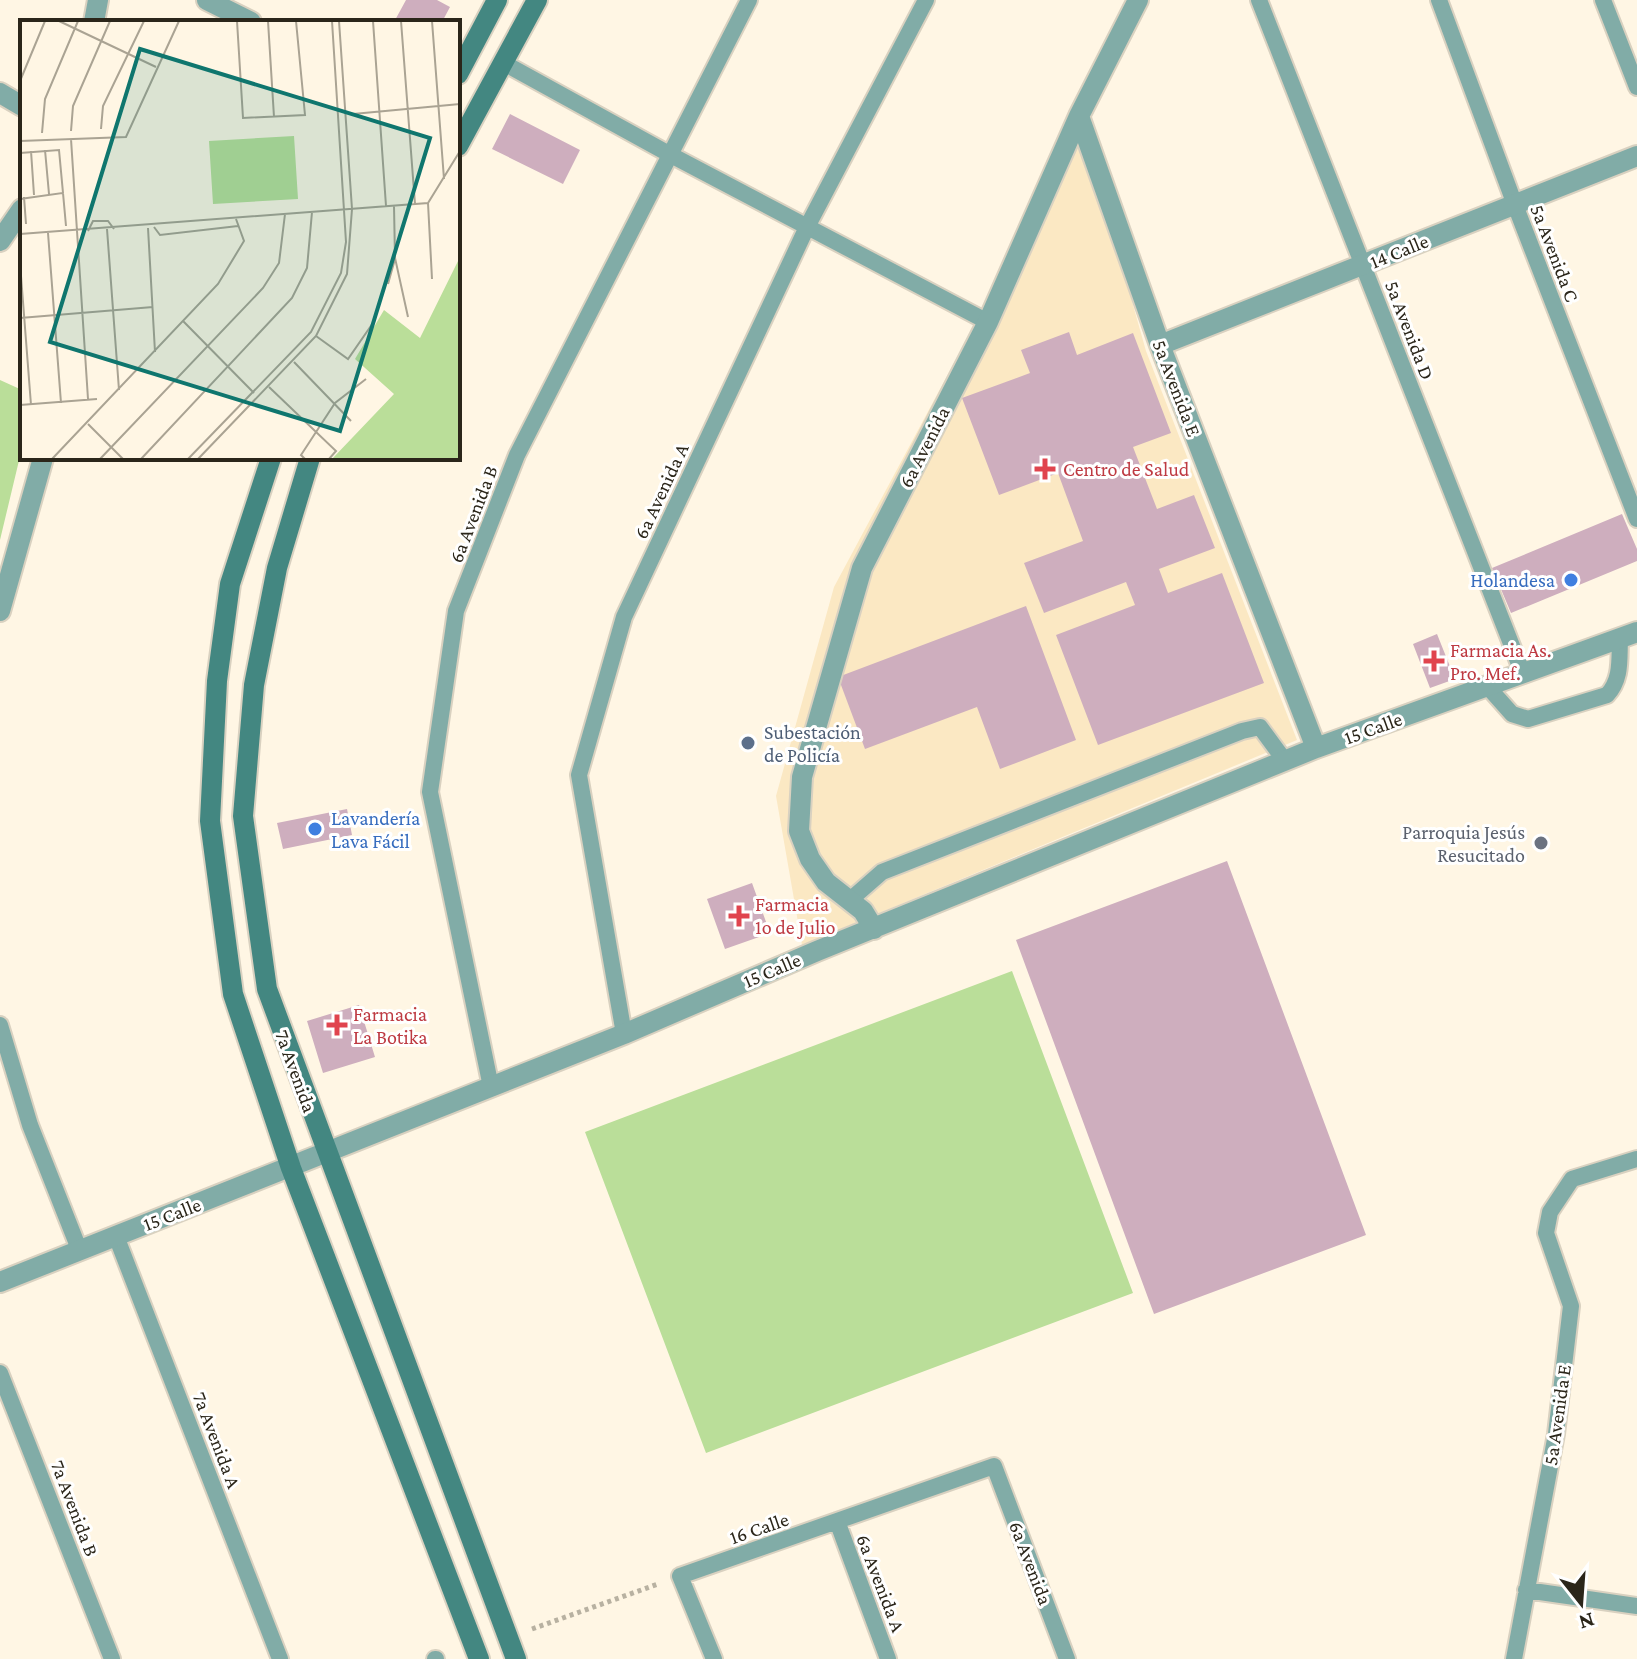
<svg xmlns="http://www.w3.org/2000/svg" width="1637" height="1659" font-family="'Crimson Pro',serif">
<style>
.built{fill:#fbe8c3}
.green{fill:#bade99}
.building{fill:#ceaebe}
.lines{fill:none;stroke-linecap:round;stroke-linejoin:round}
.lane-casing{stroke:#d9d1c0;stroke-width:20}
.street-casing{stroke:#d9d1c0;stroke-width:24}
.secondary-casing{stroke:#d9d1c0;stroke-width:24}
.path{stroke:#b8b1a1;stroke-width:5;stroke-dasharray:4 4;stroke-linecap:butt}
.lane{stroke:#81aca7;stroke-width:16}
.street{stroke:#81aca7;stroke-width:20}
.secondary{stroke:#438781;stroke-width:20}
.health-dot{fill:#e0444e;stroke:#fff;stroke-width:3}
.shop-dot{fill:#3f7fe0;stroke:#fff;stroke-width:3}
.service-dot{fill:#5c6f8a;stroke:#fff;stroke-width:3}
.worship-dot{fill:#6b7280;stroke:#fff;stroke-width:3}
.labels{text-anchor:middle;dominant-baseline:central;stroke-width:6;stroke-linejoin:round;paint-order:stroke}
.street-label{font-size:20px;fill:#2b261a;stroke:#fff}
.health-label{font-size:20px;fill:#be3a42;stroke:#fff;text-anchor:start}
.shop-label{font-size:20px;fill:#366cbe;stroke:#fff;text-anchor:end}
.service-label{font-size:20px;fill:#4e5e75;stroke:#fff;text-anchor:start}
.worship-label{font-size:20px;fill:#5b616d;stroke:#fff;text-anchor:end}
.inset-road{fill:none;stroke:#aaa393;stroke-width:2}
.view{fill:#0f766e;fill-opacity:0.15;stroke:#0f766e;stroke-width:4}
.inset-edge{fill:none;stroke:#2b261a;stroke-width:4}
</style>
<rect width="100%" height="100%" fill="#fff6e4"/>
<!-- built -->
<path class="built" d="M1082,124L1146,351L1297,740L802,945L776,796L834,587Z"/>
<!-- green -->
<path class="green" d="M0,380L22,390V448L0,540Z
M1012,971L1133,1293L706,1453L585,1132Z"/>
<!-- building -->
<path class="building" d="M406,0H437L450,7L442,22H394Z
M510,114L580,150L563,184L492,149Z
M1069,332L1077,355L1133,333L1171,433L1133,447L1157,509L1194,495L1215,548L1159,569L1168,593L1222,573L1264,683L1098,745L1056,635L1135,605L1126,582L1044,613L1024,563L1083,541L1058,473L999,495L962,398L1030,373L1021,350Z
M1622,514L1637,549V561L1511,613L1492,568Z
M1026,606L1076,740L1000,769L977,707L865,749L838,677Z
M1437,634L1455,679L1430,688L1413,644Z
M347,809L352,835L283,849L277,823Z
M1227,861L1366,1235L1154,1314L1016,940Z
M752,883L770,933L725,949L707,899Z
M359,1005L375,1057L323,1073L307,1021Z"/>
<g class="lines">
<!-- lane casing -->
<g class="lane-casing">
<path id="lane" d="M1259,0L1523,674
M1439,0L1515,205L1637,519
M1603,0L1637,87
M502,62L669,154L988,322
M1488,687L1512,714L1528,719L1607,695C1622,679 1619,659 1620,638
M850,900L882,872L1242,731L1260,727L1285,761
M0,1025L30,1125L79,1249
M624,1034L579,775L624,617L807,227L926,0
M491,1087L430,792L456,611L517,455L749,0
M116,1236L280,1659
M0,1373L112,1659
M837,1521L888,1659
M1526,1590L1637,1606
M435,1659H436
M714,1659L680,1576L994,1466L1067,1659
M1514,1659L1556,1434L1571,1306L1546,1233L1550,1212L1572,1179L1637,1159"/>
</g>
<!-- street casing -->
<g class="street-casing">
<path id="street" d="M207,0L251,22
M94,22L98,0
M0,93L22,106
M1079,116L1160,345L1316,748
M0,241L22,209
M1160,345L1637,156
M0,611L43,458
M874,929L863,911L826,882L810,859L799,831L802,777L862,568L988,322L1079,116L1138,0
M0,1282L624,1034L817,951L1316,748L1637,632"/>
</g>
<!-- secondary casing -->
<g class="secondary-casing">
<path id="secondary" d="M458,74L497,0
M458,146L537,0
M271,458L230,584L217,681L210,821L233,994L291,1168L479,1659
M310,458L277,568L254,685L243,816L267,989L516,1659"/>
</g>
<!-- path -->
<path class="path" d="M532,1629L658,1584"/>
<!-- lane -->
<use href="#lane" class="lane"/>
<!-- street -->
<use href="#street" class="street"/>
<!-- secondary -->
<use href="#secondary" class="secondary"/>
</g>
<!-- markers -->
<g class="health-dot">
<path d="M1041 457h8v8h8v8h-8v8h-8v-8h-8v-8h8z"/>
<path d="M1430 649h8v8h8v8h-8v8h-8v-8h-8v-8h8z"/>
<path d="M735 904h8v8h8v8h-8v8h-8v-8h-8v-8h8z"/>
<path d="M333 1013h8v8h8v8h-8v8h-8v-8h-8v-8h8z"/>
</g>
<g class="shop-dot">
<circle cx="1571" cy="580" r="8"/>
<circle cx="315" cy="829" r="8"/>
</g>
<circle class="service-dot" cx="748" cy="743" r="8"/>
<circle class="worship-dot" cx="1541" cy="843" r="8"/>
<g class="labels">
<!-- street labels -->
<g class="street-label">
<text transform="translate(1399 251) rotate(-22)">14 Calle</text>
<text transform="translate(1555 253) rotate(69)">5a Avenida C</text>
<text transform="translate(1410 330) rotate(69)">5a Avenida D</text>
<text transform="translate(1177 388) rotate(69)">5a Avenida E</text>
<text transform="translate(924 447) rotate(-63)">6a Avenida</text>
<text transform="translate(661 491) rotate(-65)">6a Avenida A</text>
<text transform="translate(473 514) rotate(-69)">6a Avenida B</text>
<text transform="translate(1373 728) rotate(-20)">15 Calle</text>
<text transform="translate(772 970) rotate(-23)">15 Calle</text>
<text transform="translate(296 1071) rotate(70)">7a Avenida</text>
<text transform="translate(172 1214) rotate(-21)">15 Calle</text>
<text transform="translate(1557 1415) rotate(-82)">5a Avenida E</text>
<text transform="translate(217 1440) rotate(69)">7a Avenida A</text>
<text transform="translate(75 1508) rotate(69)">7a Avenida B</text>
<text transform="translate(759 1528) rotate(-19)">16 Calle</text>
<text transform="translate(1031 1563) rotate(69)">6a Avenida</text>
<text transform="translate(881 1583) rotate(69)">6a Avenida A</text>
</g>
<!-- health labels -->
<g class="health-label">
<text x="1063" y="469">Centro de Salud</text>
<text x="1450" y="650">Farmacia As.<tspan x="1450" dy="23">Pro. Mef.</tspan></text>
<text x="755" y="904">Farmacia<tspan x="755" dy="23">1o de Julio</tspan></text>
<text x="353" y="1014">Farmacia<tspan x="353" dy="23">La Botika</tspan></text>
</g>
<!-- shop labels -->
<g class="shop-label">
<text x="1555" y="580">Holandesa</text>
<text x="331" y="818" text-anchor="start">Lavandería<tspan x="331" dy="23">Lava Fácil</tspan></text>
</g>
<!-- service labels -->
<g class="service-label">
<text x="764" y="732">Subestación<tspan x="764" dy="23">de Policía</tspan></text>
</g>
<!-- worship labels -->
<g class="worship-label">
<text x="1525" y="832">Parroquia Jesús<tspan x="1525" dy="23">Resucitado</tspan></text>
</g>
</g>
<!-- overview -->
<g transform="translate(20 20)">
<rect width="440" height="440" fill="#fff6e4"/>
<path d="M274,116L278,179L193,184L189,121ZM440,237V439H312L374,374L335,339L364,290L400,318Z" fill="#bade99"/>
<path class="inset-road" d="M39,1L136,47M217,1L223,98L285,95L276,1M248,1L254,97M353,1L366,186M381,1L395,184M412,1L424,159M0,61L25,1M333,94L440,84M81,109L83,86L124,1M51,111L53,86L90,1M22,113L25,79L58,1M51,119L68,379M0,121L106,117L159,1M25,130L29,174M11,131L14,175M0,133L39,130L43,173L0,179M43,173L46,206M4,177L6,204M408,183L412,259M374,186L375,238L388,297M134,207L140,215L218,206M128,208L135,332M87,209L99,370M68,211L73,201H88L94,209M28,213L41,383M0,214L408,183L440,131M0,243L11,385M368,264L375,239M0,298L133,287M163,301L234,373M296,316L328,339L355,300M274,342L331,401M249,367L316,431L309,439M0,385L77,379M68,404L103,439M32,439L198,264L224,221L216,199M80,439L243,268L259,243L265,194M121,439L272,278L287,248L292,192M168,439L291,312L321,253L326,222L312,1M178,439L296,316L327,254L332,189L319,1M285,439L281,435L315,383L346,359"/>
<path class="view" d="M120,29L410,118L320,411L30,322Z"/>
<rect width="440" height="440" class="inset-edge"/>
</g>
<!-- north arrow -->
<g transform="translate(1581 1603) rotate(163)" stroke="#ffffff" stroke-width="6" paint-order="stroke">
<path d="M0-6L14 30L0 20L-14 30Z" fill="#2b261a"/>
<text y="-12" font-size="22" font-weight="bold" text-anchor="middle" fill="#2b261a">N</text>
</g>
</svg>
